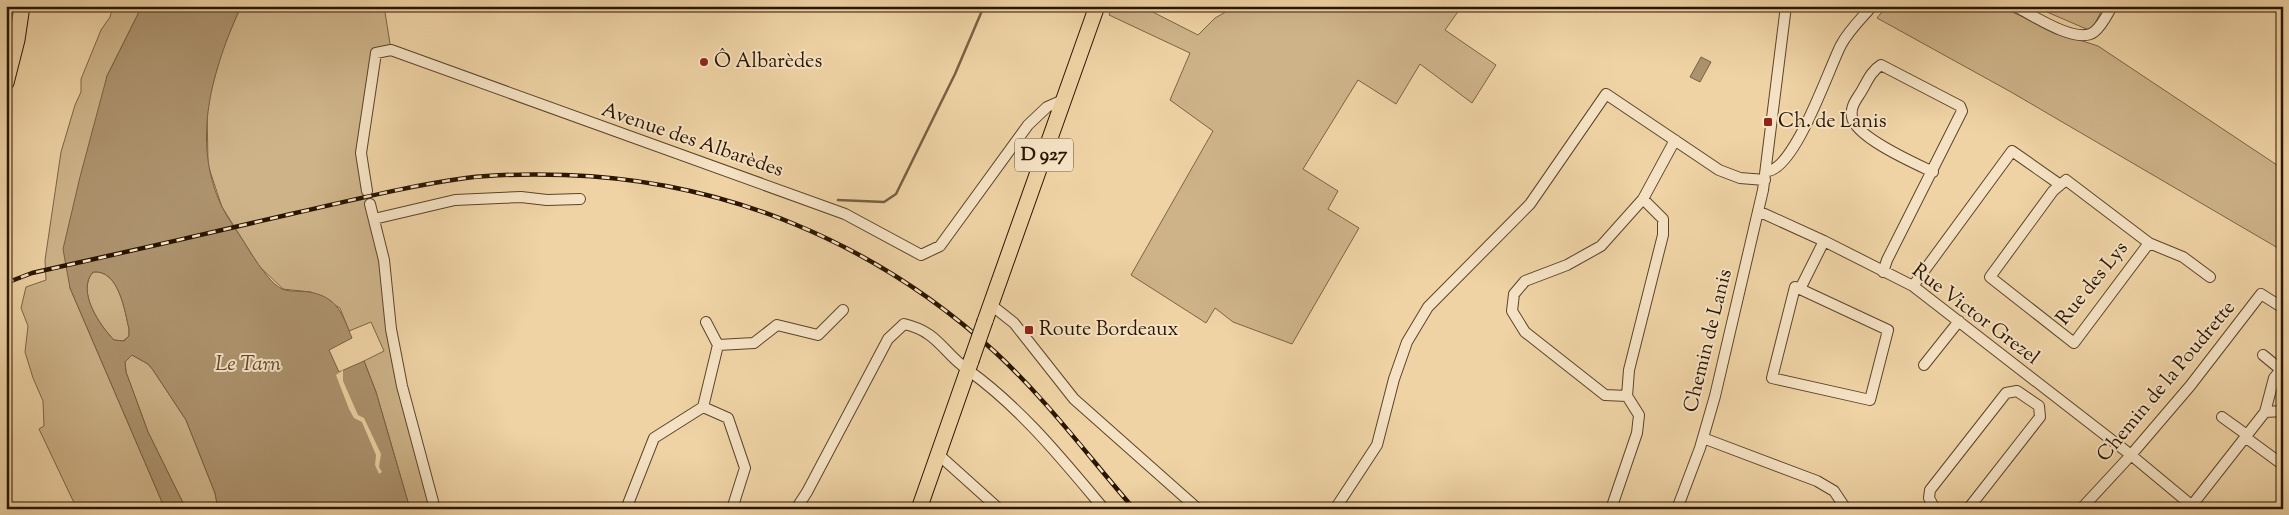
<svg xmlns="http://www.w3.org/2000/svg" width="2289" height="515" font-family="'Sorts Mill Goudy',serif">
<style>
.green{fill:#ceb389;stroke:#7c6444}
.water{fill:#ac926d;stroke:#786041;fill-rule:evenodd}
.pier{fill:#efd3a5}
.lines{fill:none;stroke-linecap:round;stroke-linejoin:round}
.stream{stroke:#786041;stroke-width:2.5}
.minor-casing{stroke:#5b4429;stroke-width:12}
.primary-casing{stroke:#2a1500;stroke-width:17}
.minor{stroke:#f5e2c4;stroke-width:10}
.primary{stroke:#efd3a5;stroke-width:15}
.rail-casing{stroke:#2a1500;stroke-width:4.5}
.rail{stroke:#f5e2c4;stroke-width:2.5;stroke-dasharray:8;stroke-linecap:butt}
.primary-bridge-casing{stroke:#2a1500;stroke-width:17;stroke-linecap:butt}
.primary-bridge{stroke:#efd3a5;stroke-width:15}
.poi-dot{fill:#8f2418;stroke:#f5e2c4;stroke-width:2}
.labels{text-anchor:middle;dominant-baseline:central;stroke-width:4;stroke-linejoin:round;paint-order:stroke}
.shield{fill:#f5e2c4;stroke:#67523b;stroke-width:1}
.shield-label{font-size:19px;font-weight:bold;fill:#2a1500}
.poi-label{font-size:20px;fill:#2a1500;stroke:#f5e2c4;text-anchor:start}
.street-label{font-size:20px;fill:#2a1500;stroke:#f5e2c4}
.water-label{font-size:21px;font-style:italic;fill:#5e472c;stroke:#f5e2c4}
</style>
<rect width="100%" height="100%" fill="#efd3a5"/>
<filter id="stains"><feTurbulence type="fractalNoise" baseFrequency=".004" numOctaves="4"/><feColorMatrix values="0 0 0 0 .2 0 0 0 0 .09 0 0 0 0 .02 0 0 0 .5 -.17"/></filter>
<radialGradient id="worn" r=".72"><stop offset=".6" stop-color="#630" stop-opacity="0"/><stop offset="1" stop-color="#630" stop-opacity=".3"/></radialGradient>
<!-- green -->
<path class="green" d="M113,6H142L107,76L70,288L165,509H77L39,429L44,426L43,401L33,378L25,352L28,326L21,308L26,287L46,280L45,260L61,152L75,105L81,92V79L101,30L110,17Z
M241,6H384L391,50L376,53L361,153L365,183L384,260L391,329L435,509H410L376,392L364,361L384,351L371,322L349,331L340,308L311,292L283,289L259,266L222,207L208,165L207,106L222,50Z
M1113,6H1141L1198,35L1215,18L1236,6H1462L1445,30L1496,65L1472,103L1420,64L1396,104L1358,80L1303,169L1338,191L1328,209L1359,228L1292,344L1233,322L1215,308L1206,323L1131,275L1213,131L1170,100L1190,53L1109,15Z
M1887,6H1998L2070,37L2098,46L2283,169V251L2011,92L1877,18Z
M2033,6H2104L2091,31Z
M93,272C119,269 125,312 129,329V336L123,341L114,340C100,326 76,291 93,272Z
M132,355L148,364L153,370L186,420L215,493L218,509H186L148,432L126,372L125,362Z"/>
<!-- water -->
<path class="water" d="M142,6H241C213,69 190,140 222,207C228,219 237,231 244,242C252,255 269,283 282,289C289,292 301,291 309,292C338,297 342,314 352,338L329,350L339,372L364,361L376,392L410,509H218L215,493L186,420L153,370L148,364L132,355L125,362L126,372L148,432L186,509H165L70,288L63,249L80,177L107,76ZM93,272C119,269 125,312 129,329V336L124,341L114,340C100,326 76,291 93,272Z
M1701,57L1711,62L1700,82L1690,77Z"/>
<!-- pier -->
<path class="pier" d="M343,370V381L358,415L364,418L381,454L379,467L382,472L379,474L375,465L376,455L362,422L354,418L349,409L336,375Z"/>
<g class="lines">
<!-- stream -->
<path class="stream" d="M838,200L884,202L896,194L955,74L984,6"/>
<!-- minor casing -->
<g class="minor-casing">
<path id="minor" d="M2015,6C2032,15 2077,45 2094,32C2102,26 2107,15 2112,6
M1767,171C1795,170 1829,68 1841,45C1849,30 1861,19 1872,6
M2066,180L2149,243L2074,343L1990,277L2053,191Z
M367,191L361,153L376,53L391,50L845,214L921,255L940,246L1028,125L1047,107L1063,100
M370,204L384,260L391,329L402,386L435,509
M1758,211L1824,241L1913,286L2131,455L2196,509
M374,219L455,200L521,197L547,200L580,199
M2149,243L2183,257L2210,277
M1883,272L1887,260L1962,111L1960,106L1881,65C1871,71 1867,82 1861,92C1856,100 1850,107 1852,117C1855,137 1914,163 1933,172
M1913,286L2012,151L2059,184
M1800,289L1888,330L1870,400L1772,378L1795,287L1800,289L1824,241
M990,304L1014,323L1074,399L1198,509
M706,322L718,345L754,343L777,325L818,335L843,310
M718,345L703,407L728,418L745,468L732,509
M2263,355L2280,369
M1924,365L1959,321
M1627,396L1605,395L1525,332L1512,311L1514,294L1525,281L1567,265L1601,246L1643,199L1675,140
M2265,412L2274,378L2283,367
M2222,417L2247,435
M2245,437L2283,465
M1703,438L1817,481L1834,491L1846,509
M939,455L999,509
M626,509L654,438L703,407
M796,509L807,492L888,339L904,324C939,332 942,352 968,370C1021,408 1062,459 1104,509
M1335,509L1377,445L1394,379L1407,342L1428,307L1530,204L1606,94L1719,170L1740,178L1765,180
M1611,509L1637,433L1639,415L1627,396L1629,370L1663,235V219L1643,199
M1677,509L1700,448L1715,396L1763,190L1786,6
M1935,509L1929,498L1930,490L2006,393L2017,391L2039,406L2040,417L1968,509
M2081,509L2131,455L2190,386L2261,294L2283,308
M2189,509L2265,412L2283,411"/>
</g>
<!-- primary casing -->
<g class="primary-casing">
<path id="primary" d="M6,83L17,40L22,6
M985,321L1097,6
M919,509L971,361"/>
</g>
<!-- minor -->
<use href="#minor" class="minor"/>
<!-- primary -->
<use href="#primary" class="primary"/>
<!-- rail casing -->
<g class="rail-casing">
<path id="rail" d="M6,283L32,273C118,254 205,234 291,214C349,201 407,186 466,178C499,174 532,174 565,175C725,180 876,243 995,352C1046,399 1088,456 1134,509"/>
</g>
<!-- rail -->
<use href="#rail" class="rail"/>
<!-- primary-bridge casing -->
<g class="primary-bridge-casing">
<path id="primary-bridge" d="M971,361L985,321"/>
</g>
<!-- primary-bridge -->
<use href="#primary-bridge" class="primary-bridge"/>
</g>
<!-- markers -->
<g class="poi-dot">
<circle cx="704" cy="62" r="5"/>
<rect x="1763" y="117" width="10" height="10" rx="2.5"/>
<rect x="1024" y="325" width="10" height="10" rx="2.5"/>
</g>
<g class="labels">
<!-- shield labels -->
<rect class="shield" x="1015" y="138.5" width="58" height="33" rx="4"/>
<g class="shield-label">
<text x="1044" y="155">D 927</text>
</g>
<!-- poi labels -->
<g class="poi-label">
<text x="714" y="62">Ô Albarèdes</text>
<text x="1778" y="122">Ch. de Lanis</text>
<text x="1039" y="330">Route Bordeaux</text>
</g>
<!-- street labels -->
<g class="street-label">
<text transform="translate(692 141) rotate(19)">Avenue des Albarèdes</text>
<text transform="translate(2093 284) rotate(-51)">Rue des Lys</text>
<text transform="translate(1975 315) rotate(37)">Rue Victor Grezel</text>
<text transform="translate(1709 341) rotate(-76)">Chemin de Lanis</text>
<text transform="translate(2167 382) rotate(-50)">Chemin de la Poudrette</text>
</g>
<!-- water labels -->
<g class="water-label">
<text x="248" y="365">Le Tarn</text>
</g>
</g>
<!-- margin -->
<rect width="2289" height="515" fill="none" stroke="#efd3a5" stroke-width="25"/>
<rect x="8" y="8" width="2274" height="500" fill="none" stroke="#2a1500" stroke-width="2.5"/>
<rect x="12" y="12" width="2264" height="490" fill="none" stroke="#2a1500"/>
<rect width="100%" height="100%" filter="url(#stains)"/>
<rect width="100%" height="100%" fill="url(#worn)"/>
</svg>
